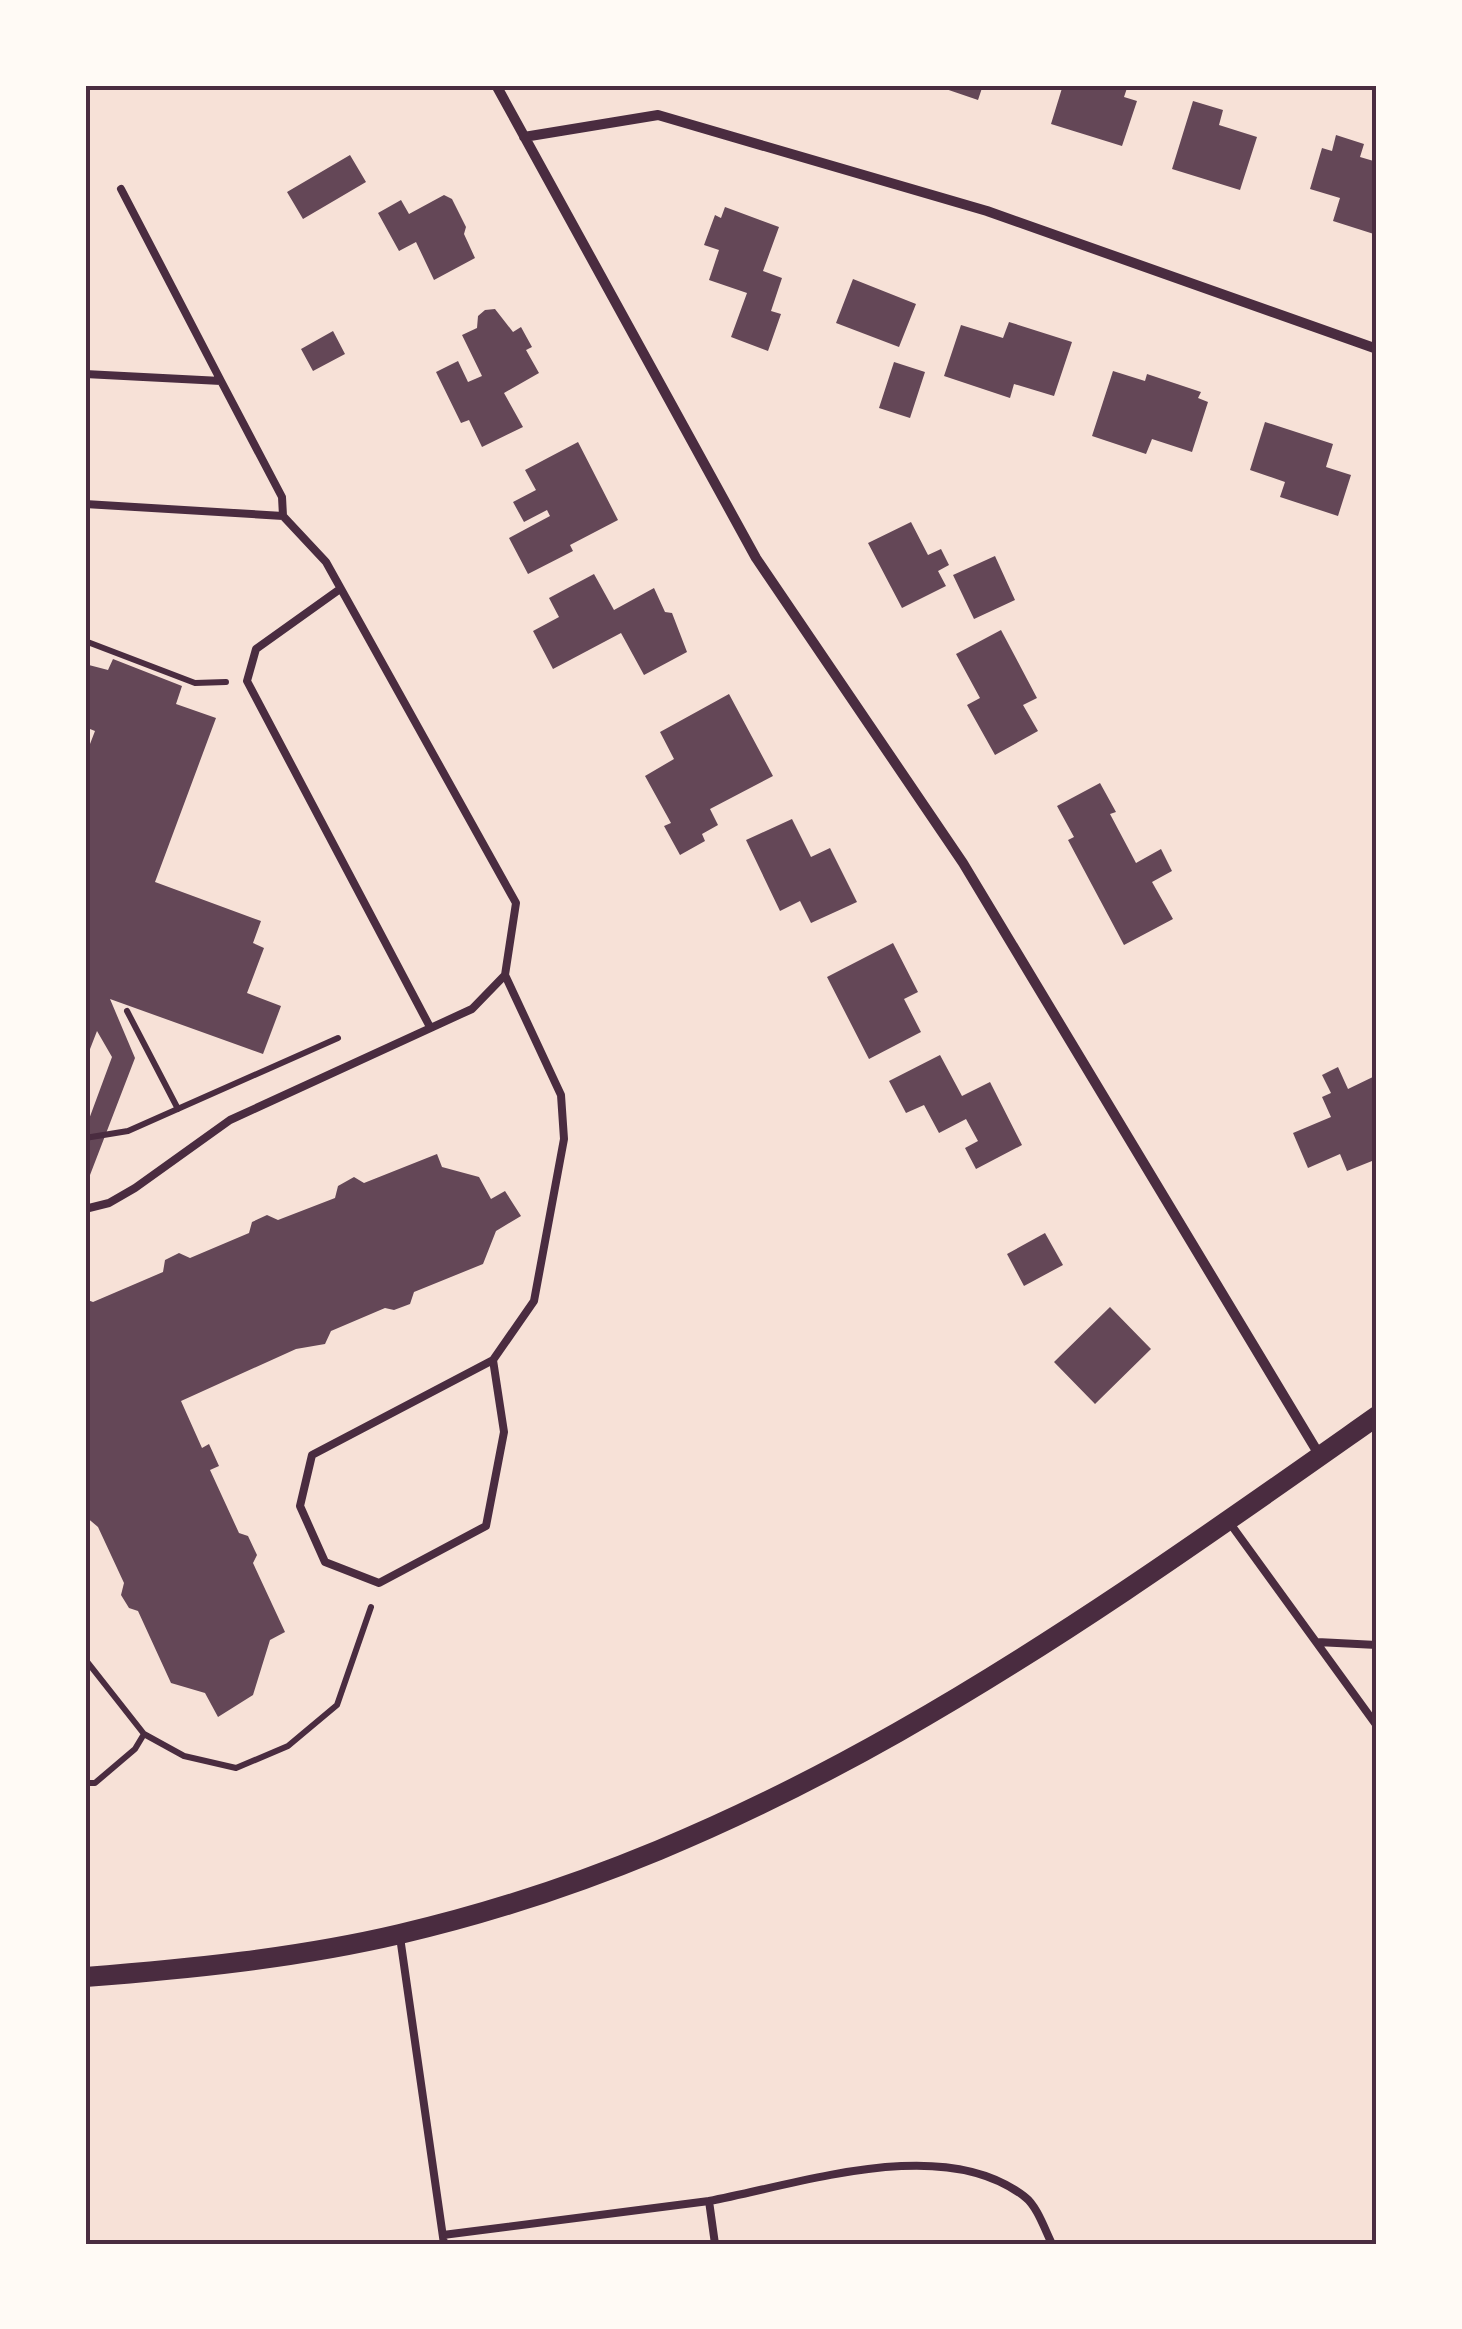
<svg xmlns="http://www.w3.org/2000/svg" width="1462" height="2329" font-family="'Nunito Sans',sans-serif">
<style>
.building{fill:#644757}
.lines{fill:none;stroke-linecap:round;stroke-linejoin:round}
.path{stroke:#4a2c40;stroke-width:6}
.service{stroke:#4a2c40;stroke-width:8}
.minor{stroke:#4a2c40;stroke-width:10}
.secondary{stroke:#4a2c40;stroke-width:20}
.neatline{fill:none;stroke:#4a2c40;stroke-width:4}
</style>
<rect width="100%" height="100%" fill="#f7e1d7"/>
<!-- building -->
<path class="building" d="M934,85H983L978,100Z
M1063,85H1128L1124,97L1137,101L1122,146L1051,124Z
M1193,101L1223,110L1219,125L1257,137L1240,190L1172,169Z
M1336,135L1364,144L1360,157L1377,162V235L1333,221L1340,198L1310,189L1322,148L1332,151Z
M350,155L366,182L303,219L287,192Z
M444,195L452,199L466,227L464,234L475,258L434,280L416,242L399,251L378,213L401,200L409,214Z
M725,207L779,227L763,271L782,278L771,311L781,314L768,351L731,337L747,293L709,280L719,250L704,245L715,215L721,218Z
M853,279L916,304L899,347L836,323Z
M495,309L513,332L521,327L532,347L526,350L539,373L504,393L523,427L482,447L469,420L461,423L436,372L458,361L468,382L482,376L462,335L477,328L478,316L485,310Z
M1009,322L1072,342L1054,396L1014,384L1010,398L944,376L961,325L1003,338Z
M333,331L345,354L313,371L301,349Z
M894,362L925,372L910,418L879,408Z
M1113,371L1145,381L1147,374L1201,392L1198,398L1208,402L1192,452L1152,439L1146,454L1092,436Z
M1265,422L1333,444L1326,467L1351,475L1338,516L1280,497L1285,482L1250,470Z
M578,442L618,520L570,545L573,551L528,574L509,538L550,516L547,510L524,522L513,502L536,490L525,470Z
M911,522L928,555L941,549L949,565L938,571L946,586L902,608L868,543Z
M995,556L1015,600L974,619L953,575Z
M594,574L614,610L654,588L665,612L672,613L687,652L644,675L621,633L553,669L533,631L559,617L549,598Z
M1001,630L1037,698L1023,705L1038,731L995,755L967,705L980,698L956,654Z
M113,659L182,686L176,704L216,718L155,882L261,921L253,943L264,948L247,993L281,1006L263,1054L110,999L135,1058L85,1188V1130L112,1057L97,1031L85,1062V757L95,731L85,727V664L108,670Z
M729,694L773,776L710,809L718,825L702,834L705,841L680,855L664,826L671,823L645,776L674,759L660,732Z
M1100,783L1116,812L1110,814L1136,863L1161,849L1172,871L1152,882L1173,919L1124,945L1068,840L1074,837L1057,806Z
M792,819L811,857L830,848L857,902L811,923L800,901L780,911L746,840Z
M893,943L918,992L904,999L921,1032L869,1059L827,977Z
M940,1055L962,1096L990,1082L1022,1145L976,1169L965,1148L978,1141L966,1119L939,1133L924,1105L906,1113L889,1081Z
M1338,1067L1348,1089L1377,1075V1159L1347,1171L1340,1154L1308,1168L1293,1133L1331,1117L1322,1097L1331,1093L1322,1075Z
M437,1154L442,1167L479,1177L491,1199L505,1191L521,1216L496,1231L483,1264L414,1292L410,1304L394,1310L385,1308L331,1331L325,1344L296,1349L181,1401L202,1448L209,1444L219,1466L210,1470L239,1533L248,1536L257,1555L253,1563L285,1632L270,1640L253,1695L218,1717L205,1693L171,1683L138,1611L129,1608L121,1595L124,1583L98,1527L85,1516V1299L93,1302L163,1272L165,1260L179,1253L190,1258L249,1233L252,1222L267,1215L278,1220L335,1198L338,1186L354,1177L364,1183Z
M1045,1233L1063,1265L1024,1286L1007,1254Z
M1110,1307L1151,1349L1095,1404L1054,1362Z"/>
<g class="lines">
<!-- path -->
<path class="path" d="M85,641L195,683L226,682
M127,1011L178,1109
M85,1138L128,1131L338,1038
M85,1659L144,1734L184,1756L236,1768L288,1746L337,1705L371,1607
M85,1783H95L135,1749L144,1734"/>
<!-- service -->
<path class="service" d="M121,189L221,381
M85,374L221,381L282,497L283,516L85,504
M340,589L256,649L247,681L430,1027
M85,1209L109,1203L135,1188L230,1120L472,1009L505,975L516,903L326,562L283,516
M493,1360L504,1432L486,1526L379,1583L325,1562L300,1506L312,1455L493,1360L534,1301L564,1139L561,1095L505,975
M1229,1522L1377,1726
M1317,1642L1377,1645
M400,1937L444,2244
M709,2201C800,2184 944,2133 1025,2197C1037,2206 1045,2230 1052,2244
M443,2235L709,2201L715,2244"/>
<!-- minor -->
<path class="minor" d="M496,85L756,558L963,863L1320,1456
M524,137L658,115L987,211L1377,349"/>
<!-- secondary -->
<path class="secondary" d="M85,1977C189,1969 298,1958 400,1934C773,1847 1070,1632 1377,1416"/>
</g>
<!-- border -->
<rect width="1462" height="2329" fill="none" stroke="#fffaf5" stroke-width="175"/>
<rect x="88" y="88" width="1286" height="2154" class="neatline"/>
</svg>
